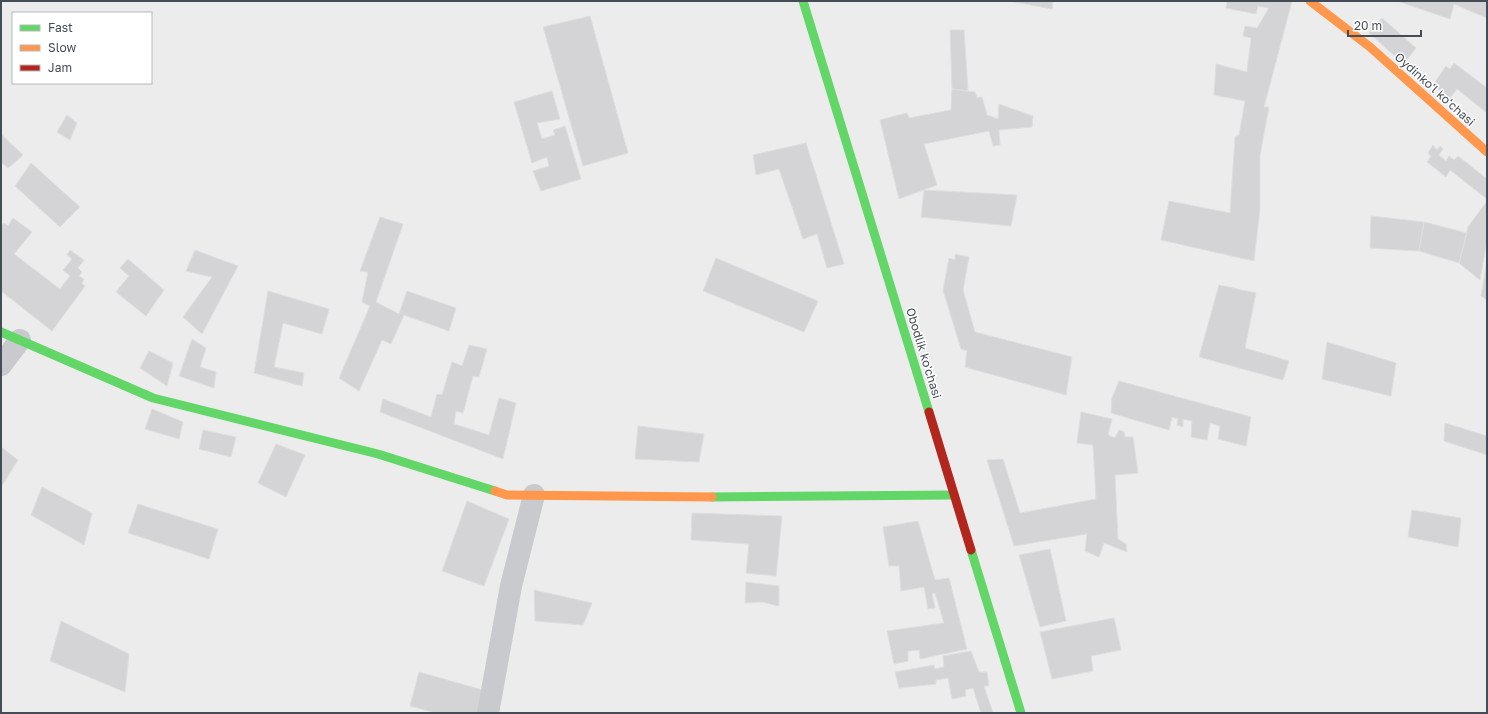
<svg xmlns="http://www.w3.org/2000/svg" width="1488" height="714" font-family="'Golos Text',sans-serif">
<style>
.building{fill:#d4d4d6;stroke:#dededf}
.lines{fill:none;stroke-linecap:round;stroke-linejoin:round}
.street{stroke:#c8cacd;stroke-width:22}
.fast{stroke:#63d668;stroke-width:9}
.slow{stroke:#ff974d;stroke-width:9}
.jam{stroke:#b3261e;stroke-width:9}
.labels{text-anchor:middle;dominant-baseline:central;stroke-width:3;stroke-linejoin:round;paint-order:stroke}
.street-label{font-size:12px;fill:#444d57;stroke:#fff}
</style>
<rect width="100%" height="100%" fill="#edecec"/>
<!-- building -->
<path class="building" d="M1009,1H1053L1052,9Z
M1227,1H1292L1264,107H1269L1260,155V209L1254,261L1161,240L1169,201L1230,213L1235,137L1239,135L1245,101L1214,95L1216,64L1247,72L1251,38L1243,36L1245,26L1257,28L1269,8L1258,6L1256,14L1226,8Z
M1397,1H1487V18L1454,4L1450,19Z
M590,16L628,153L583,166L543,27Z
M1382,18L1416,48L1404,64L1369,33Z
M950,30H964L968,91L952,89Z
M1454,63L1487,88V113L1457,89L1450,98L1433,85L1446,66L1450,69Z
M952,89L975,92L977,98L982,97L987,115L998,119L999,104L1033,116L1032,127L999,130L1000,145L993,146L989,131L924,144L937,185L899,199L880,120L907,113L909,118L951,110Z
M552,91L560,119L537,123L542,139L555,135L553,130L565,126L581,179L541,191L533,171L549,166L547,157L532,163L514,102Z
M67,115L77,123L70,140L57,132Z
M1,134L23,155L8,168L1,162Z
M806,143L844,264L827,268L817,234L803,239L779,169L756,175L753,155Z
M1433,145L1437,150L1440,146L1443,149L1439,155L1446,161L1449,156L1454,160L1458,156L1487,179V199L1450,170L1446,177L1427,162L1431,156L1428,153Z
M31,163L80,207L60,227L15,186Z
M924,190L1017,195L1011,226L921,217Z
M1487,201V241L1480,280L1459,263L1468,227Z
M1371,216L1424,222L1419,251L1370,248Z
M380,217L403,224L376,302L399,314L407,291L456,308L449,331L404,315L391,344L382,340L359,391L339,378L370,306L362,302L368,272L360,271Z
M13,218L32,232L14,254L60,289L70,276L63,270L72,259L67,255L70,250L84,260L78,268L82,272L79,276L84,279L82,283L85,286L52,331L1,291V226L4,223L8,226Z
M1424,222L1467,233L1459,263L1419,251Z
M195,250L238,266L202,334L183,317L212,277L186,271Z
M955,254L969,257L963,290L975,332L1072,357L1066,395L965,367L967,351L961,349L943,290L949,258L955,260Z
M716,258L818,301L804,332L703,291Z
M128,259L164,290L146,316L116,292L129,276L120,268Z
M1487,261V300L1481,296Z
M1219,285L1256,293L1245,348L1289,361L1283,380L1199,357Z
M268,291L329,309L322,334L283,323L274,367L304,373L302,386L254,373Z
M192,339L206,348L200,367L216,372L214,388L179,376Z
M1327,342L1396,363L1391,396L1322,379Z
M469,345L487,349L479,377L473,376L463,413L456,411L454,424L489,435L499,398L516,403L503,459L380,412L383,399L431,417L437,394L442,395L452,362L462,366Z
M149,351L173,363L167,386L140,368Z
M1119,381L1251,417L1246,446L1218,439L1220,426L1210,423L1207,440L1191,437L1192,421L1183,419V427L1177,425L1178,419L1172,417L1169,430L1111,413L1112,398Z
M152,409L183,422L179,439L145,429Z
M1081,412L1112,419L1108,435L1115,438L1119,430L1124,432L1125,437H1133L1138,473L1115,475L1118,539L1126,544L1127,552L1104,543L1099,557L1085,551L1087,534L1014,546L987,460L1003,459L1020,513L1096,499L1093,445L1077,443Z
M1445,423L1487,436V455L1444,441Z
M638,426L704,434L699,462L635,459Z
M203,430L236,437L231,457L199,449Z
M276,444L305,455L286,497L258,483Z
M1,447L18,460L1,487Z
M42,487L92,513L84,545L31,515Z
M467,501L509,519L484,586L442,571Z
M138,504L218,529L209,559L128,533Z
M1412,510L1461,518L1458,547L1408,537Z
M692,513L782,516L776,576L746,573L749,544L691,540Z
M918,521L935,580L949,578L967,649L920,659L919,650L908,651V661L894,664L887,631L944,623L935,593L932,594L935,608L928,609L924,587L901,591L899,566H889L883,527Z
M1050,549L1066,621L1040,627L1019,555Z
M746,582L779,586V606L762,602L745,603Z
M534,590L592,603L583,625L535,621Z
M1114,618L1121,650L1091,656L1093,671L1052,679L1040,632Z
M61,621L129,654L125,692L50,661Z
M971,651L979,672H987L989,686H984L993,713H981L973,688L965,690L966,696L952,699L948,678L936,680V684L899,688L895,672L934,665L935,669L944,667L943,656Z
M419,672L486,691L480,713H436L410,706Z"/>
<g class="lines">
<!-- street -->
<path class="street" d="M1,365L20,340
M488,713L511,586L534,495"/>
<!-- fast -->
<path class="fast" d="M803,1L929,412
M1,332L153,398L378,454L495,491
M712,497L954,495
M971,550L1021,713"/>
<!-- slow -->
<path class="slow" d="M1310,1L1370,47L1487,152
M495,491L507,495L712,497"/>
<!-- jam -->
<path class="jam" d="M929,412L971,550"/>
</g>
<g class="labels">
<!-- street labels -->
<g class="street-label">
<text transform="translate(1435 89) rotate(42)">Oydinko'l ko'chasi</text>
<text transform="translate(924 353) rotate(73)">Obodlik ko'chasi</text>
</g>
</g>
<!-- border -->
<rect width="1488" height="714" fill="none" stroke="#444d57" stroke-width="4"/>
<!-- legend -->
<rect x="12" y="12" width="140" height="72" fill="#ffffff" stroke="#b4b8bc"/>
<rect x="20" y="25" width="20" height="6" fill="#63d668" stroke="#b4b8bc"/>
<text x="48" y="32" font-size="12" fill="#444d57">Fast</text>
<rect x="20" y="45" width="20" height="6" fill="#ff974d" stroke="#b4b8bc"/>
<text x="48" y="52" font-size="12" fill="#444d57">Slow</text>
<rect x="20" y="65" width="20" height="6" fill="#b3261e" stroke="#b4b8bc"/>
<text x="48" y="72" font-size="12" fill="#444d57">Jam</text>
<!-- scale -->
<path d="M1348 30v6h73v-6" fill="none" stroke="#444d57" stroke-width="2"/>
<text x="1354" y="30" font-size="12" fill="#444d57" stroke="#ffffff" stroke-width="3" paint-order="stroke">20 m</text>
</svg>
